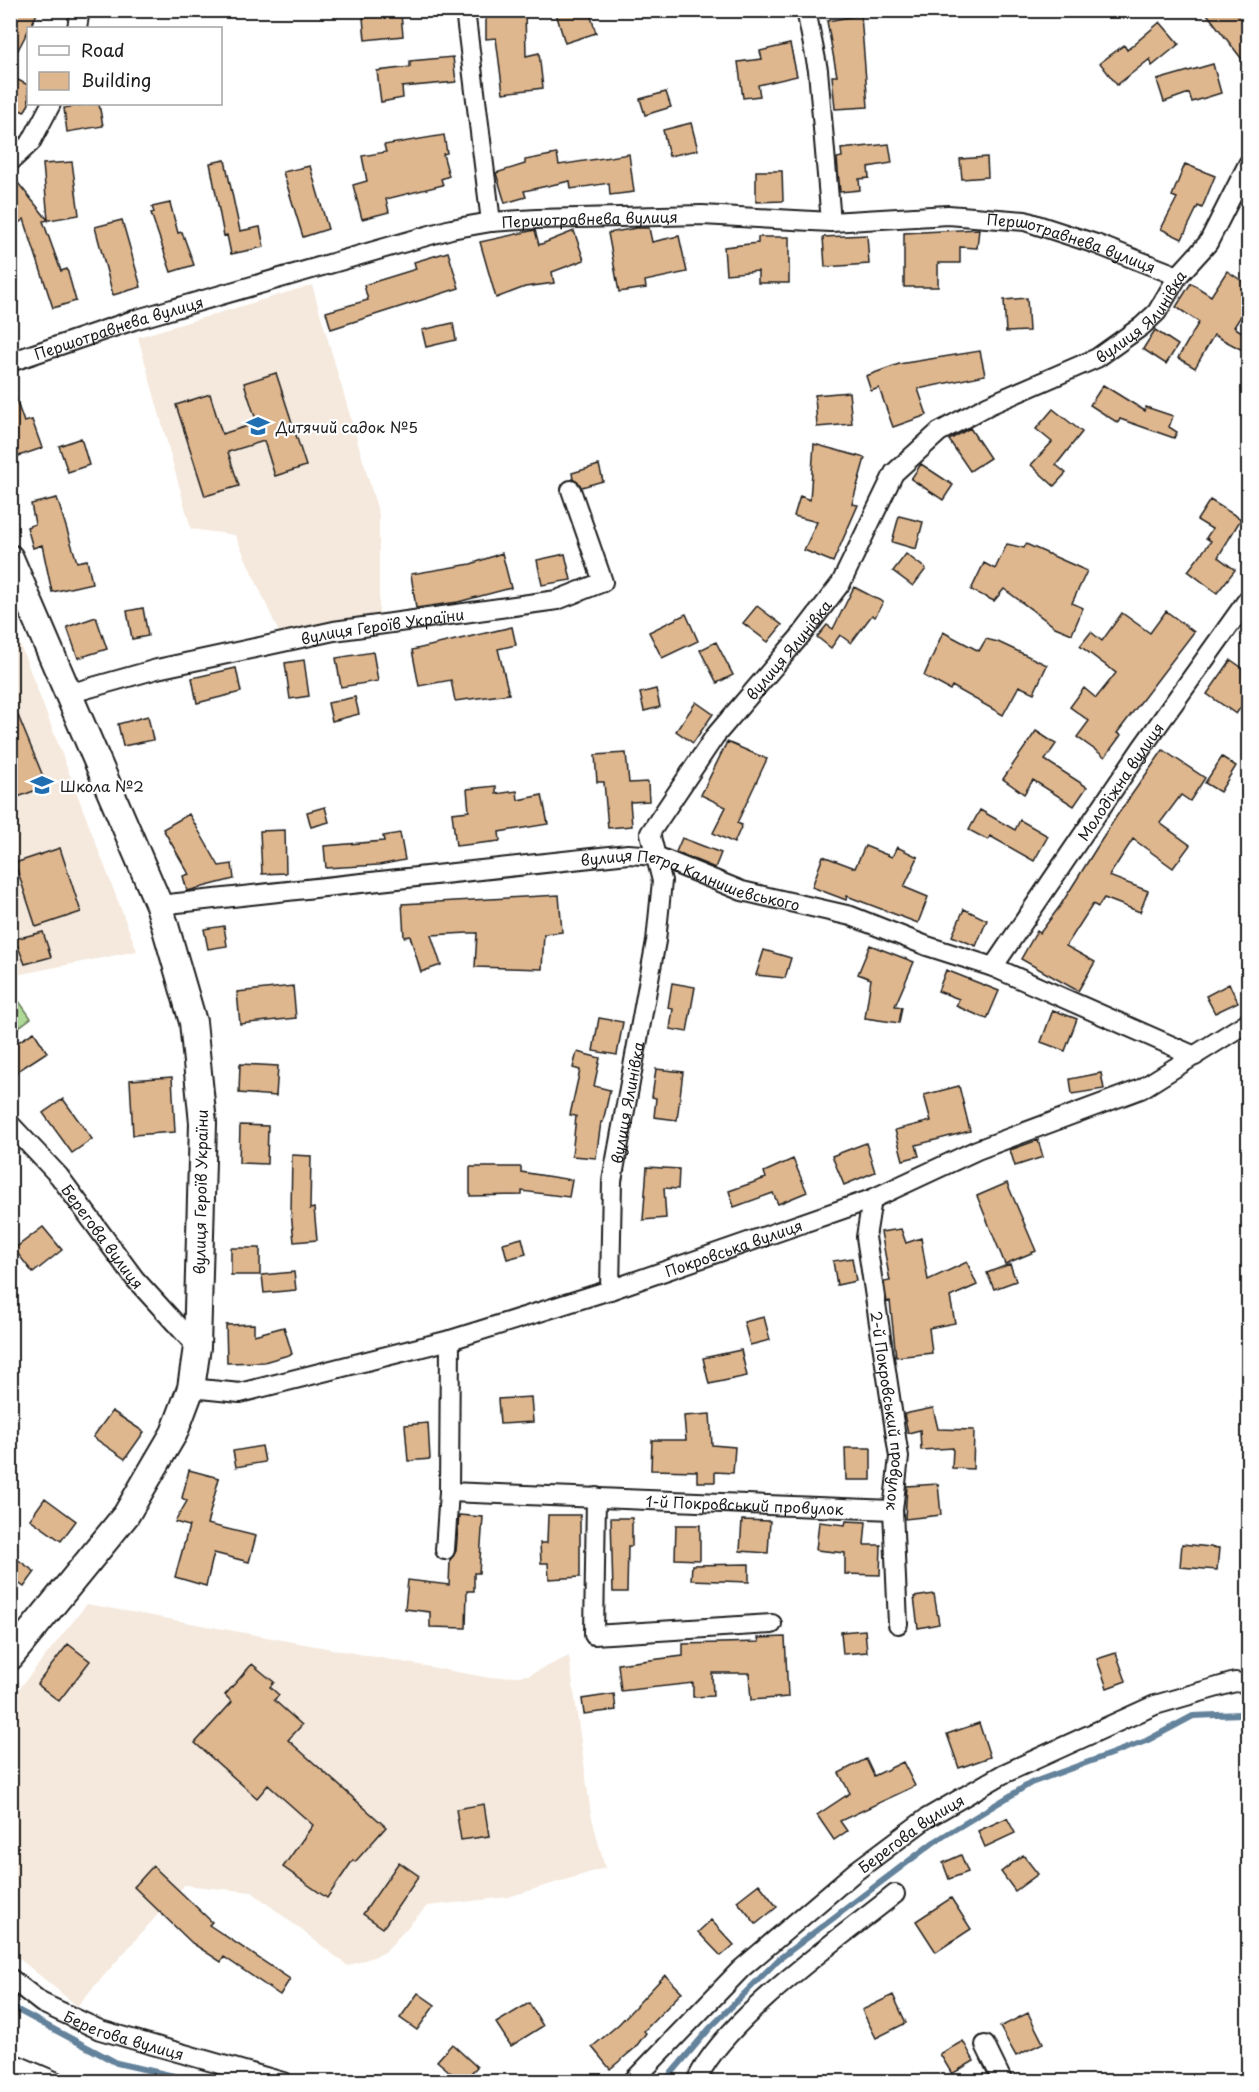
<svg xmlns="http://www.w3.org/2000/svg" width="1259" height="2092" font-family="'Playpen Sans',sans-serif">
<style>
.built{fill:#f5e9dd}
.green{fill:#afd996;stroke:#667a59;stroke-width:1.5}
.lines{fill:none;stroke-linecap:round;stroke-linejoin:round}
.stream{stroke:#64829b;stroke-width:6}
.building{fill:#dfb78f;stroke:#1c1c1c;stroke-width:1.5}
.minor-casing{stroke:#1c1c1c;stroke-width:22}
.secondary-casing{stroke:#1c1c1c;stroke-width:30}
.minor{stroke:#fff;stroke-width:18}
.secondary{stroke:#fff;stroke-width:26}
.labels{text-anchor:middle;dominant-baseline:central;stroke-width:4.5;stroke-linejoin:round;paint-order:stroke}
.street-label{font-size:15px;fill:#1c1c1c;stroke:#fff}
.poi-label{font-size:15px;fill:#1c1c1c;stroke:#fff;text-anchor:start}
</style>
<rect width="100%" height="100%" fill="#fff"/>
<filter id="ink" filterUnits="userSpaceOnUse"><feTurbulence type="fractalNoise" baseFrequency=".0167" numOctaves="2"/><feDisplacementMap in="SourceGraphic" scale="12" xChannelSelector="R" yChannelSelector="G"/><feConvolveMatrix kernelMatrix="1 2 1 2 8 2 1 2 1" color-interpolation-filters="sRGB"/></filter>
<g filter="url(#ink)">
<!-- built -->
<path class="built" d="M312,285L379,515V617L281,637L235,535L191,529L138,337Z
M10,618L137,951L11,976H10Z
M87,1604L490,1678L529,1675L569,1656L591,1814L605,1868L508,1897L427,1906L384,1953L348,1966L252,1892L184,1885L77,2006L11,1952L10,1700Z"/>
<!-- green -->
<path class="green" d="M11,990L31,1018L11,1033H10Z"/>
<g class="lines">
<!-- stream -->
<path class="stream" d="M10,2006L117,2063L200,2082
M664,2082L710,2028L779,1959L934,1842L1031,1783L1146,1741L1193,1716L1241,1714L1248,1717"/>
</g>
<!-- building -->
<path class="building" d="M10,10H39L10,65Z
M486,10H525L526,56L539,53L543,88L503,93L496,38L486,39Z
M555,10H589L596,33L565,43Z
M1204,10H1243L1248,18V67Z
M401,14L403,36L365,40L363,18Z
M861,15L868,107L835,109L832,76H837L827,21Z
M1160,22L1179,44L1152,66L1150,59L1117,85L1100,63L1124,45L1127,50Z
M790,44L797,76L758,85L760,96L743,98L738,62L762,59L760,51Z
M453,57L456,82L402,87L403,98L381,102L377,71L410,67V61Z
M1213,64L1221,93L1192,102L1189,93L1164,102L1157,80Z
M10,76L28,85L29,104L24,112L10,105Z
M666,92L671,107L645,115L640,99Z
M88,104H99L103,126L67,132L64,108Z
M691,123L698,150L669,156L663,130Z
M444,135L447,153L443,154L449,176L441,179L443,185L386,199L389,212L362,219L353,185L367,181L362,156L386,152L384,145Z
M889,144L892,163L868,167L869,178L859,179L860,190L840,192L837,158L842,157L841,149Z
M557,154L559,165L629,154L634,192L610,195L609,183L571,189L570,181L524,191L526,197L505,203L496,173L525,164V160Z
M987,157L988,177L962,179L960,159Z
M225,160L240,231L260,227L264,247L231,254L227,235L224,236L210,163Z
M72,162L79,215L43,221L61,271L67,269L76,301L53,308L24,219L10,230V173L48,220L43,164Z
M1185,164L1215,176L1202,208L1198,206L1182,239L1161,229L1177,198L1172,196Z
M310,166L328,229L303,237L283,172Z
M756,171H782L783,201L756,202Z
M170,203L178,233L182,232L194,265L171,272L151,213L154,212L152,207Z
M122,220L141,287L113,295L95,227Z
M636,228H649L652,242L679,236L687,272L645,281L646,288L619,292L608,233Z
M979,229L977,248L960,247V263H938V287H904V233Z
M535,230L539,245L574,231L584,260L552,272L554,283L525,287L496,298L480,242Z
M867,235L869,264L825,267L823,237Z
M758,237H789V283H758V271L726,274L724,247L758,243Z
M448,252L459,288L331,329L326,312L368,300L364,285L416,269L414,262Z
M1227,271L1248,285V305L1234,327L1248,336V353L1214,335L1195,368L1178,358L1199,322L1176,307L1191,283L1211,296Z
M1027,298L1029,331L1006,332L1004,300Z
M453,323L456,340L426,347L422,330Z
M1155,330L1178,345L1166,364L1143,349Z
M980,351L985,375L918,389L927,415L893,427L879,388L871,391L866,376L899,364Z
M276,373L306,466L275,476L264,441L228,452L239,486L205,496L176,405L210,394L222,434L257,423L244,383Z
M1103,385L1145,411L1146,407L1173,416L1169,427L1177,432L1174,438L1120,419L1118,423L1090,405Z
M10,391H13L24,422L32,420L42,448L10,459Z
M849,392L852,424L817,427L815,395Z
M1053,409L1082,432L1056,465L1066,473L1054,486L1031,465L1052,442L1036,429Z
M970,428L990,458L970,471L949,440Z
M81,438L89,465L68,472L59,446Z
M814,444L865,458L852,504L858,505L833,562L804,550L817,522L794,516L800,496L810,500Z
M921,464L953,485L943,500L911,479Z
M599,465L603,481L582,487L573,479L572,473Z
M57,498L77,562L87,560L92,583L52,592L42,545L33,548L27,527L35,524L31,504Z
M1210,500L1241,519L1218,557L1235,570L1217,593L1188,571L1211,541L1206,538L1212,529L1197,520Z
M899,516L923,522L916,549L892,542Z
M1007,544L1024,548L1026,544L1087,571L1072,603L1083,608L1072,634L1055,627L1004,589L994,601L971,590L984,563L995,569Z
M502,553L511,588L458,602L416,608L411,574L471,564Z
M565,554L571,580L542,585L537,560Z
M906,554L926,569L913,586L893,571Z
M854,587L883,602L875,617L872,615L851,643L840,635L831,648L817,637L827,625L833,629Z
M757,606L782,625L768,642L743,623Z
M143,608L148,636L132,639L127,611Z
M1166,611L1194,632L1117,733L1121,735L1105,757L1077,737L1089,721L1070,707L1084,688L1096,698L1116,673L1080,646L1091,632L1102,641L1122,613L1150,633Z
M686,614L698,641L662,658L649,632Z
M96,617L107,649L78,658L67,627Z
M512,627L516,645L498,649L509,694L455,701L451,680L419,686L412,650Z
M943,632L979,651L986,639L998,642L1047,665L1034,693L1019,686L1003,715L952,686L950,690L924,676Z
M716,642L733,675L717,683L700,650Z
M373,652L378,681L341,687L336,658Z
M304,660L309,696L290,699L285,663Z
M1231,660L1248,672V697L1236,714L1207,694Z
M236,668L241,692L197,703L192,678Z
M656,689L660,707L644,711L640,693Z
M10,696L47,786L10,800Z
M355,697L359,714L332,721L328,703Z
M696,702L713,714L693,743L676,731Z
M148,716L153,740L123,746L118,724Z
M1036,731L1056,744L1045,760L1087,787L1074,806L1033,780L1024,794L1003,779Z
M727,742L767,759L737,823L742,825L734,843L713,833L726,807L701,795Z
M1163,750L1205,778L1190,801L1181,795L1160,823L1190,845L1173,868L1133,839L1109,876L1148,891L1140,912L1104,898L1098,907L1093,904L1066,946L1095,962L1078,991L1021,959L1037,931L1040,933L1060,906L1116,817Z
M626,753L629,783L648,782L649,801L630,802L632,826L608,828L604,782H597L595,755Z
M1222,757L1236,766L1220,792L1205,783Z
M496,786V794L517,791L518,800L542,795L548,824L499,832L500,841L456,846L452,813L469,811L467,789Z
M325,807L329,822L311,827L307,812Z
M980,810L1015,830L1020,820L1048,836L1034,861L990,836L988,840L969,830Z
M189,814L219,866L232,864L234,879L187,891L183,876L189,874L163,829Z
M285,830L286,873L262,874L260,831Z
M400,833L405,860L379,865L326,868L324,846L384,841L383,836Z
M682,838L721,853L715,868L676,852Z
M865,846L892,857L897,847L918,857L904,887L928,897L918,923L847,896L846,900L812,887L823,856L855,868Z
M60,848L81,912L36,927L15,863Z
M559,895L562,932L544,934L542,969L475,967L477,933H468L431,935L441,965L421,972L410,936L404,937L402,904Z
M964,909L987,920L976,946L952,936Z
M224,926L227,946L208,949L204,929Z
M43,932L51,957L25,964L15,939Z
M870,945L914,962L895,1006L902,1007L899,1023L865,1018L871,979L858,974Z
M764,950L791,958L785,978L756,975Z
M946,970L999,991L987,1019L956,1006L959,999L938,991Z
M672,983L695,987L687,1032L670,1029L673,1009L668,1008Z
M1229,984L1238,1002L1215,1013L1206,996Z
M293,986L296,1018L240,1024L237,992Z
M1053,1010L1077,1019L1065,1051L1041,1042Z
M599,1018L623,1022L617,1055L593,1051Z
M34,1032L47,1052L10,1076V1047Z
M577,1052L600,1058L594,1086L610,1090L603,1122H601L596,1158L572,1156L576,1116L570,1115L580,1070L573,1068Z
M240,1064L278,1066L276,1096L239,1093Z
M656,1069L683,1072L677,1120L654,1117L656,1098L652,1097Z
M1101,1073L1104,1089L1072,1094L1070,1079Z
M172,1077L175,1132L133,1135L130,1080Z
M959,1086L970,1131L916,1145L919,1156L903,1160L895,1130L931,1121L924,1095Z
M63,1099L92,1139L72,1153L43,1113Z
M240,1125L268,1126L267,1164L239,1163Z
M1038,1140L1043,1157L1015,1166L1010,1150Z
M866,1143L875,1172L844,1185L832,1156Z
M292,1155L311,1156L310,1209L314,1208L317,1240L294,1242L291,1212Z
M793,1159L807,1192L778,1204L773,1193L734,1207L729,1191L766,1178L764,1172Z
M470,1167H521V1172L572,1180L569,1197L522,1191V1195L470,1196Z
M647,1167L679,1169L678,1189L664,1188L666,1218L643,1220Z
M1007,1183L1036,1251L1005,1264L977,1196Z
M43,1227L62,1250L33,1273L14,1249Z
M901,1229L906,1243L921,1238L928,1280L967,1262L977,1285L950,1297L955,1323L929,1328L932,1353L896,1357L890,1301L887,1302L884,1282L890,1281L881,1232Z
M522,1238L526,1254L507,1259L503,1243Z
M231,1248H260V1275H231Z
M852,1258L856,1281L837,1285L833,1261Z
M1010,1264L1016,1281L994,1289L987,1273Z
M294,1272L296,1290L264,1293L262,1275Z
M764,1317L770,1340L750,1345L744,1322Z
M254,1324V1335L284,1327L292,1354L264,1362L227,1363L226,1325Z
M741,1350L747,1376L709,1384L703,1358Z
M531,1397L533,1422L500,1424L498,1399Z
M933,1408L938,1429L974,1430L973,1469L952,1468L953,1448L921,1450L920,1430L908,1433L904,1414Z
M112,1411L144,1432L125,1459L93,1437Z
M710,1414L712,1445L735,1447L733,1473L715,1472V1482H697V1471L651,1470L652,1440H686L684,1416Z
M428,1423L430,1459L408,1461L405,1425Z
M262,1446L265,1462L236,1467L233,1451Z
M845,1448H871V1480H846Z
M189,1470L219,1478L207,1524L256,1536L249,1562L214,1553L206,1586L175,1577L189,1526L175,1522L187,1501L182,1498Z
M938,1484L941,1515L905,1519L907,1486Z
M45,1498L76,1521L61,1541L30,1519Z
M459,1515L483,1517L479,1573H474V1591H467L466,1628L430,1627V1612L405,1609L408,1580L449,1585L450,1560L456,1551Z
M548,1515H580V1577L549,1579L548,1563H541L540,1543H547Z
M611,1518H632V1546H628L627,1592H613Z
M742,1520L770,1521L768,1553L740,1551Z
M846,1521L866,1522L864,1545H881L880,1575L845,1574V1553L816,1550L819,1522L845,1525Z
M676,1525H700V1560L675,1559Z
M1182,1544L1219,1548L1217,1570L1180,1567Z
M17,1559L35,1572L24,1587L10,1577V1568Z
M749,1564V1582L691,1580L692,1565Z
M934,1594L939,1624L918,1628L914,1597Z
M865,1630L867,1652L843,1654L841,1632Z
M785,1637L788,1697L751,1700L749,1673H712L713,1696L693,1697V1683L621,1691L618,1664L683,1656V1644L759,1642L758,1638Z
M68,1644L90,1661L59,1701L37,1684Z
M1116,1653L1126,1681L1107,1688L1097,1659Z
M252,1664L274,1682L270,1687L279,1695L274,1700L302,1725L288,1740L386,1827L355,1862L353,1860L327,1898L283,1867L313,1825L268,1785L257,1798L195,1743L232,1702L225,1695Z
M614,1694L616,1710L584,1714L582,1699Z
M979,1723L990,1757L959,1768L947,1734Z
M866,1759L874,1776L903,1762L915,1786L840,1821L847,1831L834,1840L817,1815L850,1793L839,1773Z
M484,1804L489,1836L461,1840L456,1809Z
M1007,1818L1015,1833L985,1847L978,1831Z
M961,1855L968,1872L949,1879L943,1863Z
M1023,1855L1038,1874L1015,1891L1001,1872Z
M399,1862L419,1876L383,1928L363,1914Z
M153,1866L212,1922L209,1925L290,1979L280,1995L224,1957L221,1962L192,1943L134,1887Z
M759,1884L777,1907L756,1924L737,1901Z
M951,1898L971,1929L936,1952L916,1921Z
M711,1920L734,1945L721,1956L698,1932Z
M665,1975L682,1992L644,2031L646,2033L635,2048L610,2069L592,2047L619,2024Z
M418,1993L435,2005L417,2030L400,2018Z
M893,1995L906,2023L876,2038L862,2010Z
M529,2003L543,2026L511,2046L496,2023Z
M1028,2013L1043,2043L1016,2056L1000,2027Z
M963,2041L974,2061L952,2074L940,2054Z
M452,2044L477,2067L462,2082L437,2061Z"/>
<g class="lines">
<!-- minor casing -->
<g class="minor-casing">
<g id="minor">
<path d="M465,10L491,222"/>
<path d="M806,10L818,70L831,222"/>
<path d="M77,28L80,10"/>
<path d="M10,162L31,142L51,104"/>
<path id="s1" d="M10,362L134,320L451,229L491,222L537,219L702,215L831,222L948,215L1025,221L1096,244L1178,276"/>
<path id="s2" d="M68,694L157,669L334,631L557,600L603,582L571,490"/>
<path id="s3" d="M159,905L628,854L656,856L742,891L851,916L927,946L993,967L1195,1056"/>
<path id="s4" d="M993,967L1141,749L1248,599"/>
<path id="s5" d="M10,1124L59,1176L135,1279L197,1347"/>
<path id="s6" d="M872,1199L866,1237L899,1457L893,1510L898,1624"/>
<path id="s7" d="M610,1290L612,1181L656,941L662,881L650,833L715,736L802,634L841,583L894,473L939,432L989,405L1097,358L1142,326L1157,312L1178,276L1208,243L1248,164"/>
<path id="s8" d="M191,1388L240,1393L450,1340L610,1290L872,1199L977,1150L1141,1089L1248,1022"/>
<path id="s9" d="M449,1492L893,1510"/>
<path d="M596,1497L594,1635L772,1624"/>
<path d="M445,1550L449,1492L450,1340"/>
<path id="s10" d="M10,1978L42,2003L100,2030L283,2082"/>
<path d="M985,2045L1003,2082"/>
<path d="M10,2062L57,2082"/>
<path id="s11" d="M632,2082L741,1969L856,1871L927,1818L1003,1774L1155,1705L1235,1682L1248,1684"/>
<path d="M696,2082C720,2022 843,1936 895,1894"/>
</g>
</g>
<!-- secondary casing -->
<g class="secondary-casing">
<path id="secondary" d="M10,558L159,905L193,1022L203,1123L197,1347L191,1388L174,1433L126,1515L10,1657"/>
</g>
<!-- minor -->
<use href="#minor" class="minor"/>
<!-- secondary -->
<use href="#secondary" class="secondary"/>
</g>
</g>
<!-- icons -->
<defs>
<g id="school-bare" transform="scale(1.8)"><path d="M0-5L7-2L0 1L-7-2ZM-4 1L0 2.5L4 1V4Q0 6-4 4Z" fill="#1f6fb2" stroke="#fff" stroke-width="2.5" paint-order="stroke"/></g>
</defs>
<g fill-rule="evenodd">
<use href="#school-bare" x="258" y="426"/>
<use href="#school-bare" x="42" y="785"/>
</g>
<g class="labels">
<!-- street labels -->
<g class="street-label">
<text stroke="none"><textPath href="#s1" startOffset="600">Першотравнева вулиця</textPath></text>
<text stroke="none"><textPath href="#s1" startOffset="1086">Першотравнева вулиця</textPath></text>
<text stroke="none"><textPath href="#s7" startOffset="1197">вулиця Ялинівка</textPath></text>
<text stroke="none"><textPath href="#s1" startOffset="114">Першотравнева вулиця</textPath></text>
<text stroke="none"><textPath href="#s2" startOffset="322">вулиця Героїв України</textPath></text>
<text stroke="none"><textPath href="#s7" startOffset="693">вулиця Ялинівка</textPath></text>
<text stroke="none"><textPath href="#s4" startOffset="225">Молодіжна вулиця</textPath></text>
<text stroke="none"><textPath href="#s3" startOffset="538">вулиця Петра Калнишевського</textPath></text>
<text stroke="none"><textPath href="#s7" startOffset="189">вулиця Ялинівка</textPath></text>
<text transform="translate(200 1192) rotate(-89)">вулиця Героїв України</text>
<text stroke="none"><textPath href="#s5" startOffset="146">Берегова вулиця</textPath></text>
<text stroke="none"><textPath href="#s8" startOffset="564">Покровська вулиця</textPath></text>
<text stroke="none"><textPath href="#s6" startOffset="214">2-й Покровський провулок</textPath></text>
<text stroke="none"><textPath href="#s9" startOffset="296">1-й Покровський провулок</textPath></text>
<text stroke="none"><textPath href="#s11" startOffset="375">Берегова вулиця</textPath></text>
<text stroke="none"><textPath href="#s10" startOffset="129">Берегова вулиця</textPath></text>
</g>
<!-- poi labels -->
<g class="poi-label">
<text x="276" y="426">Дитячий садок №5</text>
<text x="60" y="785">Школа №2</text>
</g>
</g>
<!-- margin -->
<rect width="1259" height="2092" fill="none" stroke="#fff" stroke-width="36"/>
<rect x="18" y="18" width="1223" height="2056" fill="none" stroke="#1c1c1c" stroke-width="2" filter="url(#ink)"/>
<!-- legend -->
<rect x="27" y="27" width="195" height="78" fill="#ffffff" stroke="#a4a4a4" stroke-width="1.5"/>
<rect x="39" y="46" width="30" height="9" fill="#ffffff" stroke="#a4a4a4" stroke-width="1.5"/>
<text x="81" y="57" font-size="18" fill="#1c1c1c">Road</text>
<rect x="39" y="72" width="30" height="18" fill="#dfb78f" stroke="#a4a4a4" stroke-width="1.5"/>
<text x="81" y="87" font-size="18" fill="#1c1c1c">Building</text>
</svg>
